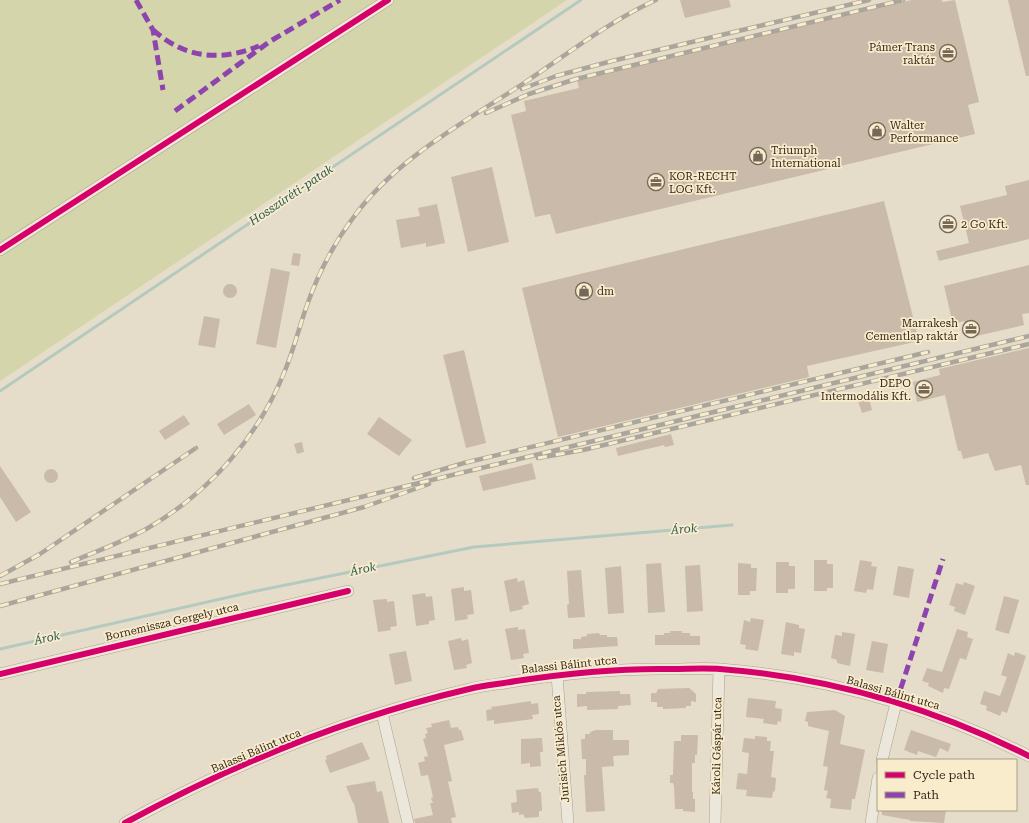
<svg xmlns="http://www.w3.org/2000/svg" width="1029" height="823" font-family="'Roboto Serif',serif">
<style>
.green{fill:#d4d5aa}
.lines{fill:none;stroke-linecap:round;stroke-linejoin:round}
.stream{stroke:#b5cabe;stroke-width:3}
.building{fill:#c9baa9}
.minor-casing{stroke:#aaa193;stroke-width:12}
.minor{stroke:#ece7db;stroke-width:11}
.rail-casing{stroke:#aba69c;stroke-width:4.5}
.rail{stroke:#f8eccd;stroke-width:3;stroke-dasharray:9;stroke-linecap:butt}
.quiet{stroke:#8e44ad;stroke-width:5;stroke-dasharray:10 5;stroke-linecap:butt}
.cycleway-casing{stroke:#f8eccd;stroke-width:8}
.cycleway{stroke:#d6006c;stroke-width:6}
.labels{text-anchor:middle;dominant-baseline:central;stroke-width:3.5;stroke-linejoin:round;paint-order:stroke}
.poi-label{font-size:11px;fill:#38291b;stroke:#f8eccd;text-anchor:start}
.street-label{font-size:11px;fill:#38291b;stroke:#f8eccd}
.water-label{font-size:12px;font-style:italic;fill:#295957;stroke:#f8eccd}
</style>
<rect width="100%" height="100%" fill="#e5ddc9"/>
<!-- green -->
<path class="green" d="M0,0H567L0,381Z"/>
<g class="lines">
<!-- stream -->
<path class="stream" d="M0,391L581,0
M0,649L256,591L474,547L732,525"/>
</g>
<!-- building -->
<path class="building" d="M680,0H729L731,7L685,18Z
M912,0H941L943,2L955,0L979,102L968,105L975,134L556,234L550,214L535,217L511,115L526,111L524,101L579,88L577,80Z
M1008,0H1029V76H1026Z
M492,167L509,242L468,252L451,177Z
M1029,180V239L939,261L936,251L969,243L960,206L1007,195L1005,186Z
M884,201L919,341L807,366L809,377L558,437L522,288Z
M437,204L445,243L426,247V243L401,248L396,220L420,216L418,208Z
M293,253L301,254L299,266L291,265Z
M1029,265V313L1022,314L1024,325L968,338L964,321L953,324L944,286Z
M271,268L290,272L276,348L256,344Z
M223 291a7 7 0 1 1 14 0a7 7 0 1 1-14 0Z
M204,316L220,319L215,348L198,345Z
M1029,348V485H1026L1021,465L995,471L988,453L963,459L961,451H958L945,395L917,402L913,382L940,375L939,369Z
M464,350L486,443L466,448L443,355Z
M868,395L872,410L862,413L857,398Z
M249,404L256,415L224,435L217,424Z
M184,415L190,424L165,440L159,431Z
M379,417L412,440L399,456L367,434Z
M671,434L674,445L665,447L664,445L618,456L616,448Z
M302,442L304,452L297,454L294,444Z
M532,463L536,479L483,491L479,476Z
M0,466L31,512L16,522L0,497Z
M44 476a7 7 0 1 1 14 0a7 7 0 1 1-14 0Z
M814,560H827V564H833V588H827V591H814Z
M860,560L872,562L871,566L877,567L873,590L867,589L866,593L854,591Z
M776,562H789V566H795V589H788V593H776Z
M661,563L665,612L648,613L646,564Z
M738,563L751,564V568H757L756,591H750V595H738Z
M700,565L703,611L687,612L685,566Z
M621,566L624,613L608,614L605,568Z
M898,566L914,569L909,598L893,595Z
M581,570L585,617L568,618L567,605L569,604L567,571Z
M517,578L518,582L524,580L529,604L522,606L523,609L510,612L504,581Z
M964,582L975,586L965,615L954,611L955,607L949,605L956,583L963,585Z
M464,587V591L471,590L474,614L467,615L468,619L455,621L451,589Z
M425,593L426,597L432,596L435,620L429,621V624L416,626L412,595Z
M1004,596L1019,600L1009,634L995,630Z
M387,599V602L394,601L397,626L390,627L391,630L378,632L373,600Z
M751,618L764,620L758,651L745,649L746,645L740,644L744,620L750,622Z
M786,622L799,625V628L805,629L801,653L794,652V656L781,654Z
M518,627V630L525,629L529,653L523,654L524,658L511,660L505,629Z
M957,629L968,632L967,637L973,639L966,660L960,658L949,689L944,688L943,693L928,686L929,683L922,681L927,668L942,672Z
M670,631H682V633H690V636H700V645H655V635H664V633H670Z
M842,632L855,634L850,666L837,663V660L831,658L835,635L842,636Z
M599,633L600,635H607V637H617L618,646L573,649V639H581V637L587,636V634Z
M461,638L462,641L468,639L472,663L466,665L467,668L454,670L448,641Z
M872,641L888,644L883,673L866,670Z
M406,651L412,681L395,685L389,654Z
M1015,652L1026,656L1007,713L1002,711L1000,716L986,710L987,706L980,704L984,691L1000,696L1007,677L1001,675L1008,653L1014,656Z
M689,688L696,694V702L691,701V706H686V708L663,709V707H657V702H651V693H656L658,689Z
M620,691V694H630L631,705L618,706V709L587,710V706L577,707V694H586V692Z
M748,698L776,701L775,708L782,709L781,722L778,721L777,725L763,723L764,719L746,717Z
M531,701V704L538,703L539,714L532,715L533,719L494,724V720L487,721L486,710L492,709L491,707Z
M835,710L845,716L840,744L865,750L855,799H852L851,810L830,808L831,799L826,798L828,791L824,790L828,767L823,766L829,731L808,726V722L805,721L807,712Z
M449,720L451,728L458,727L459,730H461L464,740L444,745L452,781L448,782L456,817L451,818L452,823H415L414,819L433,815L430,803H433L431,798L433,797L428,775L421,776L418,763L425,761L424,757L428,756L423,739L426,738L425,734L428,733L426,728L432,727L431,724Z
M596,730H613V740H629V755L613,756L614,766L602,767L605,811L586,812L584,775H586V759H582L581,739H585V734H590V732Z
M911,730L951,744L948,752L940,748L936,757L918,751L917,755L904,750Z
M681,735H698L697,755H695V763H692V792H693V799H695V812L683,811V809H675L674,787L673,783H670V775H673L674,741H681Z
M755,736L767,737V741H771L770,751H774L771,777L776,778L775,791L773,792L772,798L746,796L747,790L736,789L738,773L747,774L749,753L742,752L744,738L755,739Z
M542,738L543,752H540L541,766L530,767V763L521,764V739Z
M362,742L370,759L330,773L325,760L327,759L326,756Z
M375,781L377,792L382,791L389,823H358L354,803H353L346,786Z
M538,788L539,792H541L542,811H539V817L525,818L523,814L519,815V812L512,813L511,803L517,802L516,790Z
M882,810H946L944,823L910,821V820L882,815Z"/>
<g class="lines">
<!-- minor casing -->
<g class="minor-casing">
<path id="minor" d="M0,250L388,0
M0,674L348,591
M557,675L568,823
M382,713L408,823
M882,760L896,703
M125,823C233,764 349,717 469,689C485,685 501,684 516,681C568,673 620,668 672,669C688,669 704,668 720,669C827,677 933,708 1029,756
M715,823L719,669
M871,823L878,778"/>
</g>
<!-- minor -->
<use href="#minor" class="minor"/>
<!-- rail casing -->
<g class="rail-casing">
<path id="rail" d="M522,89L556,76L612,61L869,0
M486,113L529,94L576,79L903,0
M538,458L583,450L1029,344
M414,478L464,463L928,352
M71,562C97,551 123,542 148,528C210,492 260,435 286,368C294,348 299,328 306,308C317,276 332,246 353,218C396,158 467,121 527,81C569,53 610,21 656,0
M0,576L40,554L196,448
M0,584L1029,336
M0,606L364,507L429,484"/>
</g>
<!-- rail -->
<use href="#rail" class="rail"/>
<!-- quiet -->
<path class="quiet" d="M136,0L153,30L163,90
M153,30C185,58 220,62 259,46
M175,111L269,42L340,0
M896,703L943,559"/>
<!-- cycleway casing -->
<g class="cycleway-casing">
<path id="cycleway" d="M0,250L388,0
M0,674L348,591
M125,823C233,764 349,717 469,689C485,685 501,684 516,681C568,673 620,668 672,669C688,669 704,668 720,669C827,677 933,708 1029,756"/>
</g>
<!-- cycleway -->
<use href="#cycleway" class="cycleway"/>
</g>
<!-- icons -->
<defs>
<g id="office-ring" transform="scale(0.9)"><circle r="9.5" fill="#f8eccd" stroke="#756858" stroke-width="1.5"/><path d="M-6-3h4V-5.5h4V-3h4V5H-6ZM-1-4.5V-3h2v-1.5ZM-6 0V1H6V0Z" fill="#756858"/></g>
<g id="shop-ring" transform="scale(0.9)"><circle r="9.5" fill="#f8eccd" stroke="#756858" stroke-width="1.5"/><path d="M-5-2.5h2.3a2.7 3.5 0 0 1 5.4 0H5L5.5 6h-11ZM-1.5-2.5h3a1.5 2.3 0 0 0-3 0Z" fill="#756858"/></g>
</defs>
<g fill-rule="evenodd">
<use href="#office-ring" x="948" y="53"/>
<use href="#shop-ring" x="877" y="131"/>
<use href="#shop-ring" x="758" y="156"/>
<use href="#office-ring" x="656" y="182"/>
<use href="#office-ring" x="948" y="224"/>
<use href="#shop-ring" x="584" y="291"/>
<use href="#office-ring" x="971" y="329"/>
<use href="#office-ring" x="924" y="389"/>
</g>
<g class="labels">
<!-- poi labels -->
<g class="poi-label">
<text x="935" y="47" text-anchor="end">Pámer Trans<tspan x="935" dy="13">raktár</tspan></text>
<text x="890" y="125">Walter<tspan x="890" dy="13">Performance</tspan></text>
<text x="771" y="150">Triumph<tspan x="771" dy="13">International</tspan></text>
<text x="669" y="176">KOR-RECHT<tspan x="669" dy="13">LOG Kft.</tspan></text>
<text x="961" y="224">2 Go Kft.</text>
<text x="597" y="291">dm</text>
<text x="958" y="323" text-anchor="end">Marrakesh<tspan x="958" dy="13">Cementlap raktár</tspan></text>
<text x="911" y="383" text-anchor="end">DEPO<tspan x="911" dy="13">Intermodális Kft.</tspan></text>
</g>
<!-- street labels -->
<g class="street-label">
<text transform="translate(172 622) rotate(-13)">Bornemissza Gergely utca</text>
<text transform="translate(569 665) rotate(-6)">Balassi Bálint utca</text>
<text transform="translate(893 693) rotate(16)">Balassi Bálint utca</text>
<text transform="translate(717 746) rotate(-89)">Károli Gáspár utca</text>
<text transform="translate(561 749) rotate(-95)">Jurisich Miklós utca</text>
<text transform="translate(256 751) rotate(-23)">Balassi Bálint utca</text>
</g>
<!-- water labels -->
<g class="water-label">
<text transform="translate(291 195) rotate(-34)">Hosszúréti-patak</text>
<text transform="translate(684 529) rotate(-5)">Árok</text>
<text transform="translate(363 569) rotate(-12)">Árok</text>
<text transform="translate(47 638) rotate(-13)">Árok</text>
</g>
</g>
<!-- legend -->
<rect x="877" y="759" width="140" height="52" fill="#f8eccd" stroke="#ab9e86"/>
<rect x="885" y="772" width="20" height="6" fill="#d6006c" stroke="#ab9e86"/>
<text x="913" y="779" font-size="12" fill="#38291b">Cycle path</text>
<rect x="885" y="792" width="20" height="6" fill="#8e44ad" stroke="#ab9e86"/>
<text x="913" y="799" font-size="12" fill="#38291b">Path</text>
</svg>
